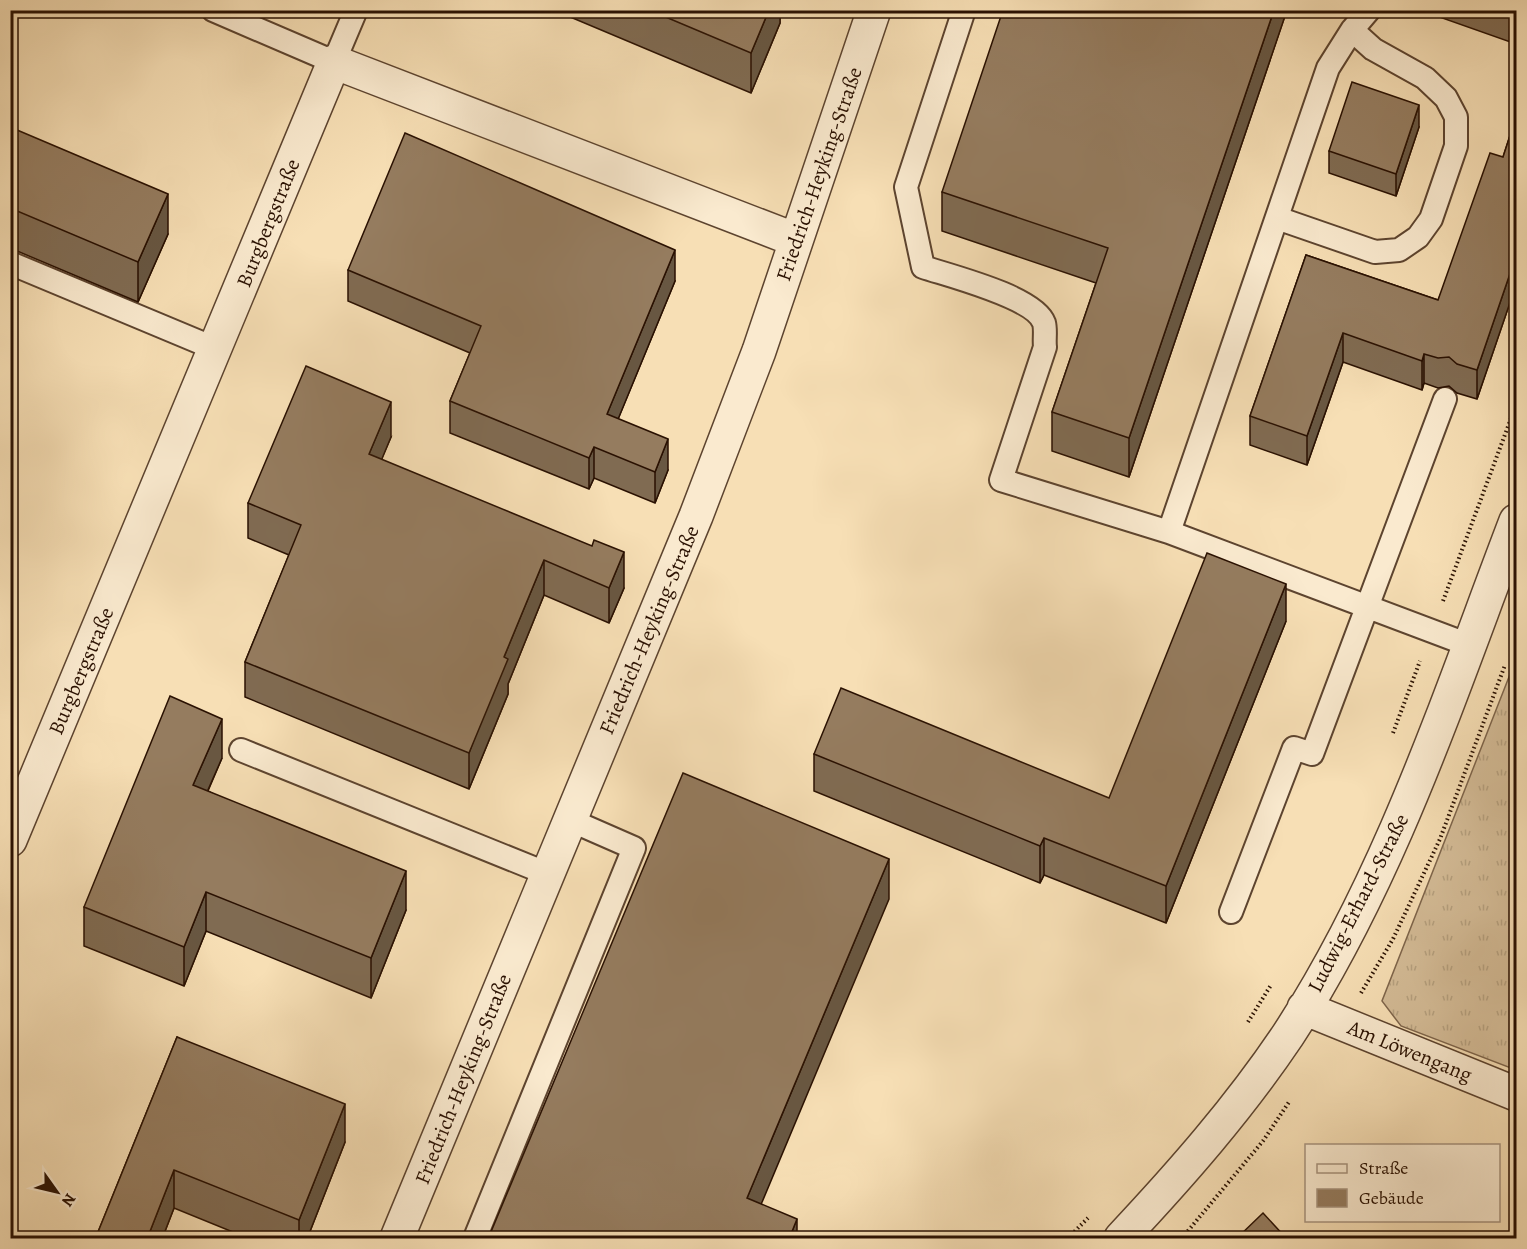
<svg xmlns="http://www.w3.org/2000/svg" width="1527" height="1249" font-family="Alegreya,serif">
<style>
.grass{fill:url(#grass-tufts);stroke:#7f664c;stroke-width:1.5}
.lines{fill:none;stroke-linecap:round;stroke-linejoin:round}
.service-casing{stroke:#5d442f;stroke-width:26}
.minor-casing{stroke:#5d442f;stroke-width:36}
.path{stroke:#2a1102;stroke-width:4;stroke-dasharray:1.5 3;stroke-linecap:butt}
.service{stroke:#faeacf;stroke-width:22}
.minor{stroke:#faeacf;stroke-width:33}
.wall{fill:#806b52;stroke:#2a1102;stroke-width:1.5}
.shaded-wall{fill:#685742;stroke:#2a1102;stroke-width:1.5}
.building{fill:#957c5f;stroke:#2a1102;stroke-width:1.5}
.labels{text-anchor:middle;dominant-baseline:central;stroke-width:4.5;stroke-linejoin:round;paint-order:stroke}
.street-label{font-size:21px;fill:#2a1102;stroke:#faeacf}
</style>
<defs>
<pattern id="grass-tufts" width="24" height="20" patternUnits="userSpaceOnUse" patternTransform="scale(1.5)"><rect width="24" height="20" fill="#d4bc97"/><path d="M3 7l-1-3M5 7V3M7 7l1-3M15 17l-1-3M17 17v-4M19 17l1-3" fill="none" stroke="#b6a180"/></pattern>
</defs>
<rect width="100%" height="100%" fill="#f7dfb5"/>
<filter id="stains"><feTurbulence type="fractalNoise" baseFrequency=".00333" numOctaves="4"/><feColorMatrix values="0 0 0 0 .2 0 0 0 0 .09 0 0 0 0 .02 0 0 0 .5 -.17"/></filter>
<radialGradient id="worn" r=".72"><stop offset=".6" stop-color="#630" stop-opacity="0"/><stop offset="1" stop-color="#630" stop-opacity=".3"/></radialGradient>
<!-- grass -->
<path class="grass" d="M1516,659V1070L1401,1026L1382,1001Z"/>
<g class="lines">
<!-- service casing -->
<g class="service-casing">
<path id="service" d="M213,10L334,62L356,10
M964,10L906,187L923,267C950,276 1035,297 1044,323C1046,330 1044,340 1045,347L1001,480L1169,532L1328,68L1352,30L1369,10
M1277,218L1375,252L1399,250L1418,237L1431,219L1456,146V117L1446,98L1425,78L1373,49L1352,30
M10,263L216,349
M1169,532L1469,645
M241,750L548,874
M1231,912L1294,748L1312,754L1445,399
M475,1238L634,848L570,820"/>
</g>
<!-- minor casing -->
<g class="minor-casing">
<path id="minor" d="M10,840L334,62L796,240
M1304,1008L1516,1094
M397,1238L696,516L759,351L874,10
M1121,1238C1181,1174 1239,1108 1288,1035C1391,877 1449,696 1516,521"/>
</g>
<!-- path -->
<path class="path" d="M1443,601L1516,405
M1393,733L1420,661
M1361,993L1393,939L1440,839L1505,665
M1248,1022L1271,985
M1068,1238L1088,1218
M1182,1238L1263,1141L1289,1102"/>
<!-- service -->
<use href="#service" class="service"/>
<!-- minor -->
<use href="#minor" class="minor"/>
</g>
<!-- wall -->
<path class="wall" d="M780,10V23L751,93L556,11Z
M1287,10L1129,477L1052,451V412L1096,283L942,231V192Z
M1431,10H1516V44L1431,14Z
M1516,117V285L1477,399L1457,393L1449,386L1438,388L1424,383L1422,390L1343,362L1307,465L1250,445V416L1306,255L1438,300L1503,157Z
M10,127L168,234L138,302L10,248Z
M1419,127L1396,196L1329,173V151Z
M348,270L675,281L618,419L668,470L655,503L594,478L589,489L450,433V401L470,353L348,301Z
M391,437L381,460L624,588L609,623L544,595L508,684V694L469,789L245,697V662L289,555L248,538V503Z
M1286,621L1166,923L1044,875L1040,883L814,791V754L1109,798Z
M222,758L208,791L406,910L371,998L206,931L184,986L84,946V907Z
M177,1037L345,1142L307,1239H250L174,1208L162,1239H98V1232Z"/>
<!-- shaded-wall -->
<path class="shaded-wall" d="M769,10H780V23L751,93V53Z
M1274,10H1287L1129,477V438Z
M1419,105V127L1396,196V174Z
M168,194V234L138,302V262Z
M675,250V281L607,446V414Z
M1516,256V285L1477,399V370Z
M1343,333V362L1307,465V436Z
M1424,354V383L1422,390V361Z
M391,402V437L369,490V454Z
M668,439V470L655,503V472Z
M594,447V478L589,489V458Z
M624,552V588L609,623V588Z
M544,560V595L508,684V694L469,789V753L504,657Z
M1286,584V621L1166,923V886Z
M222,719V758L193,824V785Z
M1044,838V875L1040,883V846Z
M889,859V899L747,1238V1198Z
M406,871V910L371,998V958Z
M206,892V931L184,986V947Z
M345,1104V1142L307,1239H299V1220Z
M174,1170V1208L162,1239H147Z
M797,1219V1239H789Z"/>
<!-- building -->
<path class="building" d="M649,10H769L751,53Z
M1003,10H1274L1129,438L1052,412L1108,248L942,192Z
M1505,10H1516V14Z
M1352,82L1419,105L1396,174L1329,151Z
M1516,117V256L1477,370L1457,364L1449,357L1438,358L1424,354L1422,361L1343,333L1307,436L1250,416L1306,255L1438,300L1490,153L1503,157Z
M10,127L168,194L138,262L10,208Z
M405,133L675,250L607,414L668,439L655,472L594,447L589,458L450,401L481,326L348,270Z
M306,366L391,402L369,454L592,546L594,540L624,552L609,588L544,560L504,657L508,659L469,753L245,662L301,525L248,503Z
M1207,553L1286,584L1166,886L1044,838L1040,846L814,754L841,688L1109,798Z
M170,696L222,719L193,785L406,871L371,958L206,892L184,947L84,907Z
M683,773L889,859L747,1198L797,1219L789,1239H488Z
M177,1037L345,1104L299,1220L174,1170L147,1239H115L98,1232Z
M1263,1213L1287,1239H1236Z"/>
<g class="labels">
<!-- street labels -->
<g class="street-label">
<text transform="translate(819 174) rotate(-71)">Friedrich-Heyking-Straße</text>
<text transform="translate(268 223) rotate(-68)">Burgbergstraße</text>
<text transform="translate(649 630) rotate(-67)">Friedrich-Heyking-Straße</text>
<text transform="translate(81 671) rotate(-67)">Burgbergstraße</text>
<text transform="translate(1358 903) rotate(-63)">Ludwig-Erhard-Straße</text>
<text transform="translate(1410 1051) rotate(22)">Am Löwengang</text>
<text transform="translate(463 1079) rotate(-68)">Friedrich-Heyking-Straße</text>
</g>
</g>
<!-- margin -->
<rect width="1527" height="1249" fill="none" stroke="#f7dfb5" stroke-width="36"/>
<rect x="12" y="12" width="1503" height="1225" fill="none" stroke="#2a1102" stroke-width="3"/>
<rect x="18" y="18" width="1491" height="1213" fill="none" stroke="#2a1102" stroke-width="1.5"/>
<!-- legend -->
<rect x="1305" y="1144" width="195" height="78" fill="#faeacf" stroke="#a7937d" stroke-width="1.5"/>
<rect x="1317" y="1164" width="30" height="9" fill="#faeacf" stroke="#a7937d" stroke-width="1.5"/>
<text x="1359" y="1174" font-size="18" fill="#2a1102">Straße</text>
<rect x="1317" y="1189" width="30" height="18" fill="#957c5f" stroke="#a7937d" stroke-width="1.5"/>
<text x="1359" y="1204" font-size="18" fill="#2a1102">Gebäude</text>
<!-- north arrow -->
<g transform="translate(57 1192) rotate(124)" stroke="#faeacf" stroke-width="4.5" paint-order="stroke">
<path d="M0-4.5L10 22L0 15L-10 22Z" fill="#2a1102"/>
<text y="-9" font-size="16" font-weight="bold" text-anchor="middle" fill="#2a1102">N</text>
</g>
<rect width="100%" height="100%" filter="url(#stains)"/>
<rect width="100%" height="100%" fill="url(#worn)"/>
</svg>
